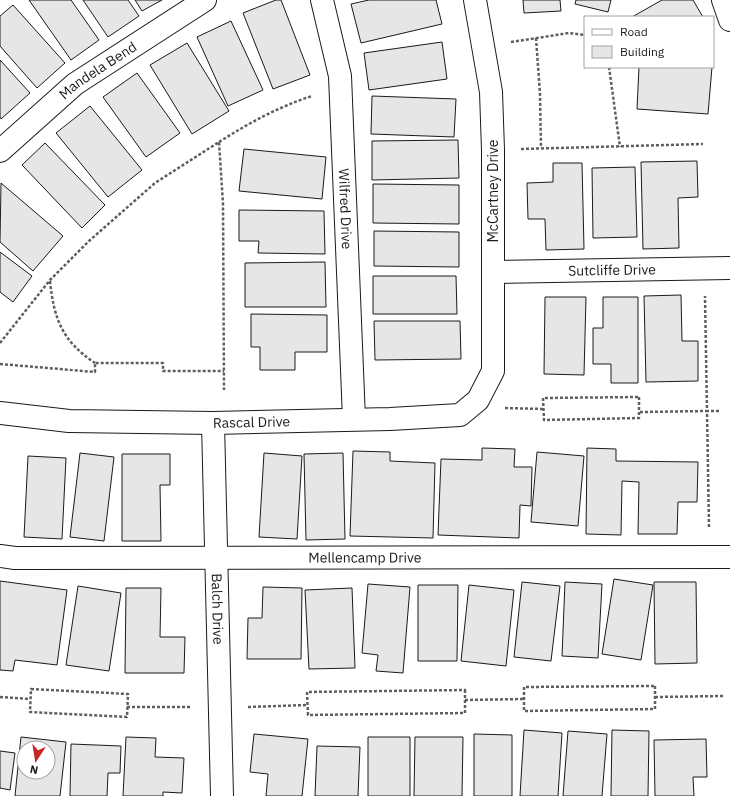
<svg xmlns="http://www.w3.org/2000/svg" width="730" height="796" font-family="'IBM Plex Sans',sans-serif">
<style>
.building{fill:#e6e6e6;stroke:#1a1a1a;fill-rule:evenodd}
.lines{fill:none;stroke-linecap:round;stroke-linejoin:round}
.street-casing{stroke:#1a1a1a;stroke-width:24}
.path{stroke:#5f5f5f;stroke-width:2.5;stroke-dasharray:3 2;stroke-linecap:butt}
.street{stroke:#fff;stroke-width:22}
.labels{text-anchor:middle;dominant-baseline:central;stroke-width:3;stroke-linejoin:round;paint-order:stroke}
.street-label{font-size:14px;fill:#1a1a1a;stroke:#fff}
</style>
<rect width="100%" height="100%" fill="#fff"/>
<!-- building -->
<path class="building" d="M29,0H71L99,40L71,60Z
M83,0H128L139,16L108,37Z
M135,0H162L142,11Z
M276,0H281L310,75L273,89L243,13Z
M369,0H436L442,24L361,43L351,4Z
M523,0H560L561,11L524,13Z
M576,0H611L608,12L575,4Z
M662,0H693L703,17H632Z
M13,5L65,63L37,88L0,46V16Z
M231,21L263,90L228,106L197,37Z
M442,42L447,79L369,90L364,53Z
M187,43L229,111L192,134L150,65Z
M0,60L30,93L1,119L0,117Z
M639,67H712L708,114L637,109Z
M137,73L180,133L146,157L103,97Z
M372,96L456,99L454,137L371,134Z
M90,106L142,170L108,197L56,133Z
M458,140L459,178L372,180V141Z
M45,143L105,205L82,228L22,165Z
M244,149L326,157L322,199L239,191Z
M697,161L698,197L678,198L679,248L643,249L641,162Z
M553,163H582L584,249L546,250L545,219H528L527,183L553,182Z
M635,167L637,237L593,238L592,168Z
M1,183L63,236L33,271L0,242Z
M373,184L459,185V224L373,223Z
M239,210L324,211L325,254L258,253L259,241H239Z
M374,231L459,232V267L374,266Z
M0,252L32,276L13,302L0,292Z
M325,262L326,307H245V263Z
M373,276H456L457,314H373Z
M681,295L682,341H698V381L646,382L644,296Z
M545,297H586L584,375L544,374Z
M603,297H638V383H611V364H593V328H603Z
M251,314L327,315V352H295V370H260V347H251Z
M374,321H460L461,359L375,360Z
M482,448L515,449L514,467H532L531,506L520,505L519,538L438,535L441,459L482,460Z
M587,448L616,449V461L698,462L697,502H678L677,534H638L639,482L622,481L621,535L586,534Z
M353,451L390,452V461L435,463L433,538L350,536Z
M537,452L584,456L578,526L531,522Z
M80,453L114,457L104,541L70,537Z
M264,453L302,456L297,539L259,537Z
M343,453L345,539L306,540L304,454Z
M122,454H170V485H160L161,541H122Z
M28,456L66,458L62,539L24,537Z
M614,579L653,585L641,660L602,654Z
M0,581L67,590L57,665L15,660L13,671L0,670Z
M522,582L560,586L551,661L514,657Z
M565,582L602,584L598,658L562,656Z
M654,582H696L697,663L655,664Z
M368,584L410,587L403,673L376,671L378,655L362,653Z
M418,585H458L457,661H418Z
M469,585L514,590L506,666L461,661Z
M78,586L121,593L109,671L66,665Z
M263,587L302,588L301,659H247L248,618H262Z
M126,588H161L160,637H185L184,673H125Z
M352,588L355,668L309,669L305,590Z
M524,730L562,733L558,796H520Z
M612,730L649,731L648,796H611Z
M568,731L607,734L602,796H563Z
M254,734L308,739L302,796H266L268,774L250,772Z
M474,734L512,735V796H474Z
M21,737L66,742L60,796H15ZM24,748H48V772H24Z
M126,737L156,738L155,757L184,758L182,793L163,792V796H123Z
M368,737H410V796H368Z
M415,737H463L462,796H414Z
M706,739L707,777H693L694,796H655L654,740Z
M71,744L121,746L120,773H108L107,796H70Z
M317,746L360,747L358,796H315Z
M0,751L15,753L10,790L0,788Z"/>
<g class="lines">
<!-- street casing -->
<g class="street-casing">
<g id="street">
<path id="s1" d="M322,0L340,76L354,419"/>
<path d="M723,0L730,20"/>
<path id="s2" d="M0,151L75,84L205,0"/>
<path id="s3" d="M493,272L730,268"/>
<path id="s4" d="M0,413L69,421L213,423L390,419L460,415L478,400L493,371V150L491,92L475,0"/>
<path id="s5" d="M213,423L222,796"/>
<path id="s6" d="M0,556L15,558L730,557"/>
</g>
</g>
<!-- path -->
<path class="path" d="M536,38L540,94L541,148
M511,42L569,33L585,35
M609,67L620,147
M219,142C249,123 278,107 312,96
M521,149L703,144
M50,281C54,319 62,341 95,363
M0,343L50,280L89,241L155,183L219,142L223,204L224,390
M0,364L95,372V363H163V371H224
M639,397V418L544,420L543,398Z
M505,408L544,409
M640,412L707,411L705,296
M709,527L707,411H720
M655,686V709L524,711V687Z
M31,689L128,694L127,717L30,712Z
M465,690V713L308,715L307,692Z
M0,697L30,699
M655,697L723,696
M465,700L524,699
M127,707H191
M248,707L307,705"/>
<!-- street -->
<use href="#street" class="street"/>
</g>
<g class="labels">
<!-- street labels -->
<g class="street-label">
<text stroke="none"><textPath href="#s2" startOffset="127">Mandela Bend</textPath></text>
<text transform="translate(493 191) rotate(-90)">McCartney Drive</text>
<text stroke="none"><textPath href="#s1" startOffset="211">Wilfred Drive</textPath></text>
<text stroke="none"><textPath href="#s3" startOffset="119">Sutcliffe Drive</textPath></text>
<text stroke="none"><textPath href="#s4" startOffset="252">Rascal Drive</textPath></text>
<text stroke="none"><textPath href="#s6" startOffset="365">Mellencamp Drive</textPath></text>
<text stroke="none"><textPath href="#s5" startOffset="186">Balch Drive</textPath></text>
</g>
</g>
<!-- legend -->
<rect x="584" y="16" width="130" height="52" fill="#ffffff" stroke="#a3a3a3"/>
<rect x="592" y="29" width="20" height="6" fill="#ffffff" stroke="#a3a3a3"/>
<text x="620" y="36" font-size="12" fill="#1a1a1a">Road</text>
<rect x="592" y="46" width="20" height="12" fill="#e6e6e6" stroke="#a3a3a3"/>
<text x="620" y="56" font-size="12" fill="#1a1a1a">Building</text>
<!-- north arrow -->
<g transform="translate(36 760) rotate(192)"><circle r="19" fill="#ffffff" stroke="#a3a3a3"/>
<path d="M0-3L7 15L0 10L-7 15Z" fill="#c62828"/>
<text y="-6" font-size="11" font-weight="bold" text-anchor="middle" fill="#1a1a1a">N</text>
</g>
</svg>
